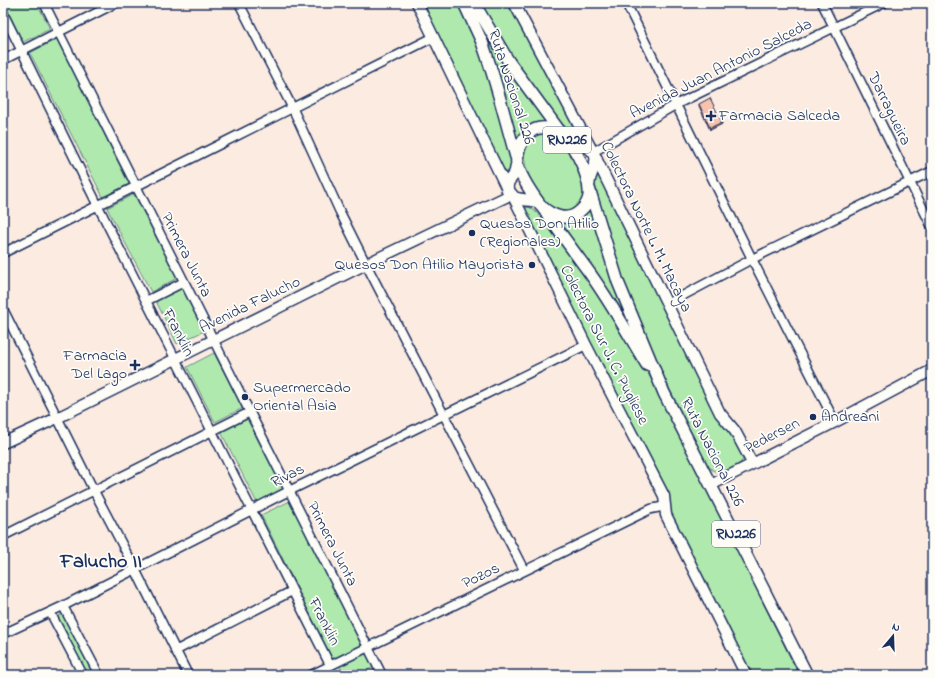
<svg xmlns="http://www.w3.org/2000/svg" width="935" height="678" font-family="'Indie Flower',sans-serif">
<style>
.green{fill:#afe9ad;stroke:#658c86}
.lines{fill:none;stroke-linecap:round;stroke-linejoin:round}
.minor-casing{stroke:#1b2f5e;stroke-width:11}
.major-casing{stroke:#1b2f5e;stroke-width:13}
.highway-casing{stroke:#1b2f5e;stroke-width:14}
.minor{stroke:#fdfcf7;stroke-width:8}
.major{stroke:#fdfcf7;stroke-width:10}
.highway{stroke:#fdfcf7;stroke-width:11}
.wall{fill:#d6a795;stroke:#1b2f5e}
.shaded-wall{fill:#ae8879;stroke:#1b2f5e}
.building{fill:#f9c2ad;stroke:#1b2f5e}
.poi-dot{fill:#1b2f5e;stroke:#fdfcf7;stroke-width:1.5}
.labels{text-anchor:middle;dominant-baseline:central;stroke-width:3.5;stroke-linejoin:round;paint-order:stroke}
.shield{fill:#fdfcf7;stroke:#5f6c8c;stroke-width:1}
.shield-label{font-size:15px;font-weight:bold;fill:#1b2f5e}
.street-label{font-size:16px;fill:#1b2f5e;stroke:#fdfcf7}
.poi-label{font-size:16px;fill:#1b2f5e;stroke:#fdfcf7;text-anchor:start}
.district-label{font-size:20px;font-weight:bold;fill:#1b2f5e;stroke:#fdfcf7}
</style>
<rect width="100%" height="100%" fill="#fcebe1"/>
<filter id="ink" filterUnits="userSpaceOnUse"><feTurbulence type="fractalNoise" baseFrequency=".025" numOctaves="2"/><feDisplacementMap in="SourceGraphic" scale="8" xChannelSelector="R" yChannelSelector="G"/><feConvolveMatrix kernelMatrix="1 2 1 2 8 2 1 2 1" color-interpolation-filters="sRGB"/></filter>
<g filter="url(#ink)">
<!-- green -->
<path class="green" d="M4,3H37L50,29L23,42Z
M420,3H459L481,52L490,77L512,162L511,169L508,172H505L503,169Z
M469,3L550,122L523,131L516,142Z
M478,3H511L580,137H577L558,120L526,81Z
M57,39L129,184L103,197L30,53Z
M545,133C550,134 553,135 557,137C573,148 598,200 572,211C567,213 559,212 554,210C549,208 546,203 543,200C528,182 509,138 545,133Z
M599,173L717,415L742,452C743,456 744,459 741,462C739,465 723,473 718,472C714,472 711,469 708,466L651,352L627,297L601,216L595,183L596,174Z
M134,194L177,278L151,292L107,208Z
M592,205L641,346L558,222C574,223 583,218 592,205Z
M527,207L531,208L542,217L570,251L642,362L672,418L799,675H752L672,515L665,491L529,219L525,210Z
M182,288L204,331L177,344L156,301Z
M214,353L243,408L215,422L187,367Z
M247,419L283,489L257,503L221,432Z
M290,501L362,646L333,660L261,515Z
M64,613L95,675H87L57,617Z
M366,651L374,667L364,672L365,675H344L339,665Z"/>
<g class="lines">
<!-- minor casing -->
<g class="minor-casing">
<path id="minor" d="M44,3L382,675
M239,3L292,107L340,212L366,264L524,570
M626,3L752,259L835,422
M822,3L932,227
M3,13L98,206L330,665
M3,60L116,3
M593,152L677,104L884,3
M3,253C147,182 290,108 434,37
M146,301L184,282
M667,304L752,259L932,171
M3,309L94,491L135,569L188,675
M3,536L250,412
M63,606L99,675
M50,612L83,675
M3,634L63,606L289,491L586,345
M175,651L292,591
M311,675L651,509L661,507L665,508"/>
</g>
<!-- major casing -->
<g class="major-casing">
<path id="major" d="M417,3L507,189L512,194L586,345L664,496L666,515L746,675
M514,3L593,152L720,413L735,431L752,463
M3,443L57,418L366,264L512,194
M711,485L835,422L932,370"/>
</g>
<!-- highway casing -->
<g class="highway-casing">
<path id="highway" d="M464,3C470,16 476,29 482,42C496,80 505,119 516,157
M474,3L509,62L561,133
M566,138C574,144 585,142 591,150
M589,184C589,174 596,168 596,158
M589,188L618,282L664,393L807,675
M507,189L508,182L515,173L517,163
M513,197C521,201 530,199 538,202
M540,205C551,216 568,223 580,211C585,207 588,202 589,196C591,175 570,130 547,128C531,126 522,138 518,153C517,157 516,160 517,164C523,182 534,197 545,211C558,230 572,249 586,268C609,299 627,332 647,365"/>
</g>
<!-- minor -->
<use href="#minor" class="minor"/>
<!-- major -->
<use href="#major" class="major"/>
<!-- highway -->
<use href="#highway" class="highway"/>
</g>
<!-- wall -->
<path class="wall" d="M699,104L722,124L710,130L699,106Z"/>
<!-- shaded-wall -->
<path class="shaded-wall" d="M722,122V124L710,130V128Z"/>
<!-- building -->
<path class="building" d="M710,98L722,122L710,128L699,104Z"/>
</g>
<!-- markers -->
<g class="poi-dot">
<path d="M709 110h4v4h4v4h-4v4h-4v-4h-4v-4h4z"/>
<circle cx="472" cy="233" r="4"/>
<circle cx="532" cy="265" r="4"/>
<path d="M133 359h4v4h4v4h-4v4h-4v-4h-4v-4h4z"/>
<circle cx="245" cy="397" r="4"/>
<circle cx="813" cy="417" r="4"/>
</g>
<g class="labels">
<!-- shield labels -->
<g class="shield">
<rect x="543" y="127" width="48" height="26" rx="3"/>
<rect x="712" y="521" width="48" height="26" rx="3"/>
</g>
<g class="shield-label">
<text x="567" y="140">RN226</text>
<text x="736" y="534">RN226</text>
</g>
<!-- street labels -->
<g class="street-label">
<text transform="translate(721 69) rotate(-27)">Avenida Juan Antonio Salceda</text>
<text transform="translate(511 87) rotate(72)">Ruta Nacional 226</text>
<text transform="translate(889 109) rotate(64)">Darragueira</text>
<text transform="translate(646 227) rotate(64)">Colectora Norte L. M. Macaya</text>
<text transform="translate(186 255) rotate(63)">Primera Junta</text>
<text transform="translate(250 305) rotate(-26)">Avenida Falucho</text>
<text transform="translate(178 333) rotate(63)">Franklin</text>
<text transform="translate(604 345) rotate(63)">Colectora Sur J. C. Pugliese</text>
<text transform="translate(772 436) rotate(-27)">Pedersen</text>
<text transform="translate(712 452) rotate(63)">Ruta Nacional 226</text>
<text transform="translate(288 476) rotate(-27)">Rivas</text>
<text transform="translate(332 544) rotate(63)">Primera Junta</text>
<text transform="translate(481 576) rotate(-26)">Pozos</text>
<text transform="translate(324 622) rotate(63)">Franklin</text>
</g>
<!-- poi labels -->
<g class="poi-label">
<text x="719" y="116">Farmacia Salceda</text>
<text x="480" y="224">Quesos Don Atilio<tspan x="480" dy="18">(Regionales)</tspan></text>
<text x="524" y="265" text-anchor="end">Quesos Don Atilio Mayorista</text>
<text x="127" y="356" text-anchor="end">Farmacia<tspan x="127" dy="18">Del Lago</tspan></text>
<text x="253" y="388">Supermercado<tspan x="253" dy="18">Oriental Asia</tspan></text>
<text x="821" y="417">Andreani</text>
</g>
<!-- district labels -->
<g class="district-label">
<text x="101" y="562">Falucho II</text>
</g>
</g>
<!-- margin -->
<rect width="935" height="678" fill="none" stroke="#fdfcf7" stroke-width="16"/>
<rect x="8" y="8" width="919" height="662" fill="none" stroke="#1b2f5e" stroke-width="1.5" filter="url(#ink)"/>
<!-- north arrow -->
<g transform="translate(893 636) rotate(19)" stroke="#fdfcf7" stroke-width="3" paint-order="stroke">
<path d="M0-3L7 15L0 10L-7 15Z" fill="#1b2f5e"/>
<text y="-6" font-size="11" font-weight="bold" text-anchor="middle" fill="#1b2f5e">N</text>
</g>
</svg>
